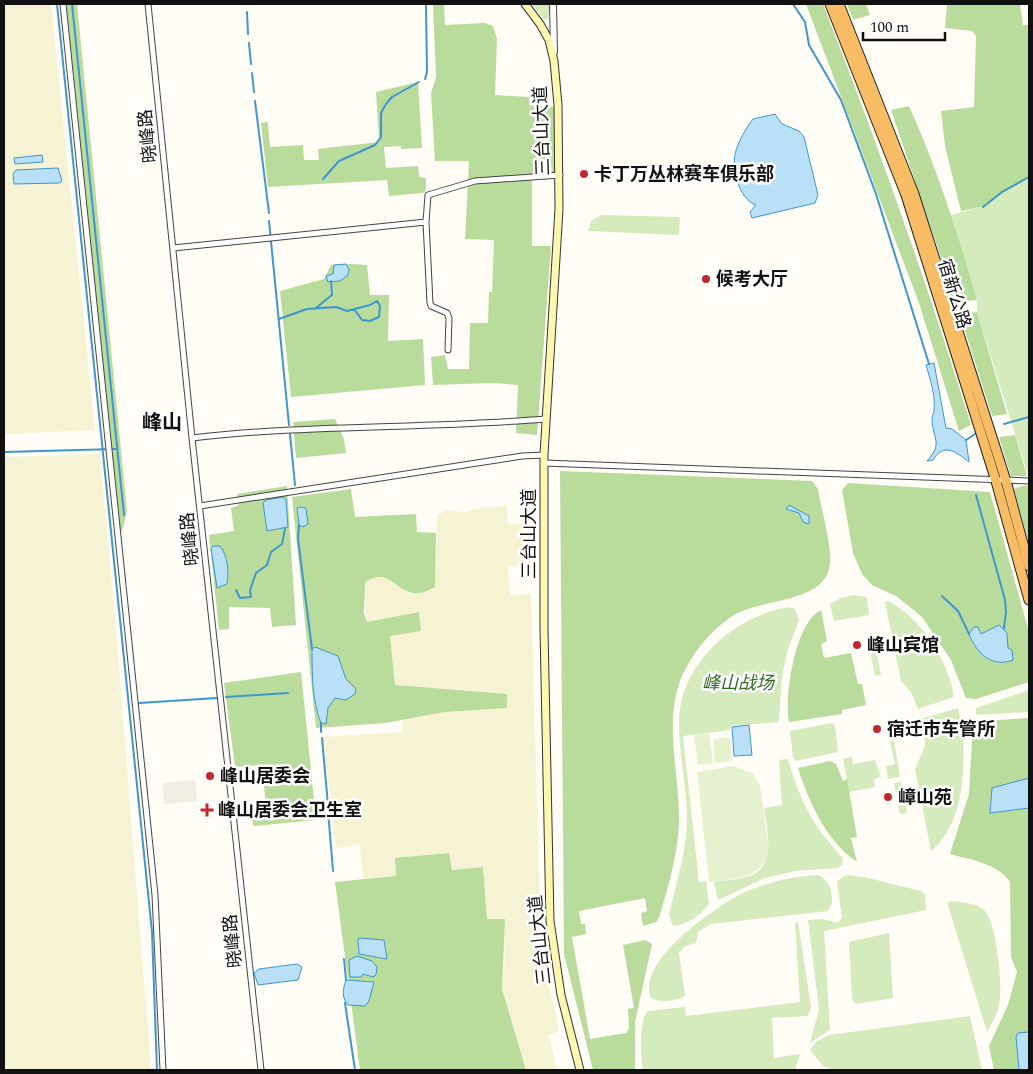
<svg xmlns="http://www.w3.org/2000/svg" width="1033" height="1074" font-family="Spectral,'Noto Sans SC',serif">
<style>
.farmland{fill:#f6f3d4}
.green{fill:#d5ebbd}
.forest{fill:#b9dc9c}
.pitch{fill:#e6f2cf}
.plaza{fill:#f1ede2}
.water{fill:#b9e0f7;stroke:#3f96cf}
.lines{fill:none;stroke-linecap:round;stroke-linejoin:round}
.stream{stroke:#3f96cf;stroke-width:2}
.minor-casing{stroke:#444;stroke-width:7}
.tertiary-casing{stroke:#444;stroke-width:8}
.secondary-casing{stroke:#333;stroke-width:9}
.trunk-casing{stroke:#222;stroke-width:11}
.minor{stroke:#fff;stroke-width:5}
.tertiary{stroke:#fff;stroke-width:6}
.secondary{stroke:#fff6b0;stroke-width:7}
.trunk{stroke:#f7bc64;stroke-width:9}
.poi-dot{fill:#c4262e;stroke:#fff;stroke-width:2}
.labels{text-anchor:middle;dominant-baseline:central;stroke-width:5;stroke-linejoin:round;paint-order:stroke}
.street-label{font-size:18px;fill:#111;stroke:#fff}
.poi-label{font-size:18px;font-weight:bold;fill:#111;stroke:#fff;text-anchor:start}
.park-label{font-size:18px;font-style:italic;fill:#2f6b1f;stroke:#fff}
.quarter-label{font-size:20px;font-weight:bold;fill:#111;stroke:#fff}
</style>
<rect width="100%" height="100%" fill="#fffdf5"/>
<!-- farmland -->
<path class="farmland" d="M4,4H51L95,430L4,434Z
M100,454L115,617L151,1070H4V457Z
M507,506L508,524H531V565L508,566L510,595L531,594L541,946L559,1031L549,1035L557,1070H526L502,989L505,960L504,919H487L483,867L451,870L449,853L395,858L396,876L363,879L360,845L336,848L323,737L402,732L403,720L445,712L507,708L435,690L395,685L390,636L418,612L367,622L364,596L365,582L374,576H385L410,594L435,587L437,515L448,510L463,512L484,507Z"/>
<!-- green -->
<path class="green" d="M532,4H550L548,19L544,20Z
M1029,178V479L977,312V300L951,215L980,207Z
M601,215L680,217L679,235L588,231L591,221Z
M853,595L867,597L869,615L834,621L830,604L841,598Z
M889,601C921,619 949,660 954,697L918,709L911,692L901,681L885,602Z
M789,607L795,609L799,620L788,649L782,676L779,722L730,726V730L683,736L699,882L706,881L709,904C701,915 687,925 673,926L669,915C676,883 687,851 687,818C687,785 678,751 679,719C682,661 735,616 789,607Z
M875,644L881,675L875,676L869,645Z
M1029,690V712L976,715V708Z
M958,708L961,721L960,723L922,726L921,719Z
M832,723L835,726L838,752L796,761L793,757L790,731Z
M963,735C965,773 963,825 931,851L915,769L925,746L924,736Z
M894,740L900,777L888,779L886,766L895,764L890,741Z
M852,757L853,764L875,760L881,777L874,779L875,787L849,792L843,759Z
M788,759C800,801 812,825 843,858L842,865L837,868L795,871L765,878L718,900L714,882C726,880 739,880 750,876C777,866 767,829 764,808L782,805L779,760Z
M901,782L907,813L900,814L894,783Z
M818,875C831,881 832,891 832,904L828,911L711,924L698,932L696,943L685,946L679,953L685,996C678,1001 659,1003 651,998C635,961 719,904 747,891C769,882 795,876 818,875Z
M846,875L864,877L921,891L925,894L926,910L824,931L830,1030L810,1043L819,1009L808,920L823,919L837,923L842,918L837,881Z
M955,901C965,903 976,903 984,910C997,922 1003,986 999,1004C998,1014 991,1024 987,1032L947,902Z
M798,922L811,1007L808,1016L772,1018L774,1058L800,1054L795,1070H643C641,1057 638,1020 648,1011L685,1007L686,1016L800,1002L795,923Z
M889,933L893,998L856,1004L852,999L849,942Z
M970,1016L982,1070L832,1069L823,1066L810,1050L816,1042L829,1035Z"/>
<!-- forest -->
<path class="forest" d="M66,4H77L127,511L122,532L120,528Z
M433,4H444L445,25L485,23L493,26L497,39L495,95L529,97V105L554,107L555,172H532V246H551L537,435L516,433L518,385L493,383L433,385L431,357L445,355L448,369H469L470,323H488L489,292H492L494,240L465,239L469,161H435L431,93L436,77Z
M806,4H823C877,142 927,283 971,425L959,431L919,303Z
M847,4H866L870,15L853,20Z
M947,4H1020L1023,25H1029V178L980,207L961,211L945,146L941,111L974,107L976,36L972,31L945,28Z
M418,82L422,148L401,149V146L384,147L386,168L418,166L419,177L426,178V190L423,193L389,196L387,180L268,187L261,123L268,122L270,147L303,145L304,160H319L318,149L379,142L376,92Z
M909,106C937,168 958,234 977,300L956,302L891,110Z
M351,264L367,265L370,295H389L388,341L423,339L425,385L291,397L280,291L324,279L331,265Z
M976,312H977L1007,414L992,416L960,315Z
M335,419L344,439L346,453L296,458L293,422Z
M1015,435L1027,476H1011L999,437Z
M560,471L812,481L818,489C821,509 832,546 830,564C826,603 764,598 736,614C715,626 699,645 687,666C660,713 680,770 679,822C678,854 668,888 659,918L656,922L643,926L641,913L647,911L645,898L579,911L581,924H585L586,934L572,937L590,1039L626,1033L629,1029L628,1009L634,1008L623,945L645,940L652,944L635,1022V1070H593L564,954Z
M848,483L990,492L1029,632V682L976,699L966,698L951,660L922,617L896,596L872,585L862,574L853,553L842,490Z
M287,486L296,625L272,627L270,608L229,607V629L219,630L209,535L234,531L231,508L239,505L237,494Z
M1022,486H1029V544L1014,489Z
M351,489L355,517L416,514L417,532L436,533L435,587C397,609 396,562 365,582L364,613L367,622L419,612L421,631L390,636L395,685L507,694V708L445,712L385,723L316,728L292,497Z
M821,610L827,641L821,644L824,658L851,653L858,684H862L866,705L842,710V714L789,722C784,697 795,622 821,610Z
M301,672L316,820L253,826L251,808L266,806L262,765L235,767L224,683Z
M1029,718V1070H994L989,1046L1008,1005L1017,972L1011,957L1010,882C997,863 971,860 950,854L969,794L973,725L982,721Z
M830,761L836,764L843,781L847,779L857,837L851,838L857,862C826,841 809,802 798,768Z
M449,853L452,870L483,867L487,919H505L502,989L526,1070H360L335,882L396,876L395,858Z"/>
<!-- pitch -->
<path class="pitch" d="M709,733L713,763L698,765L694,735Z
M730,737L732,761L715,763L713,739Z
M734,766L752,773L760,785L769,849C763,880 736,878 709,882L697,772Z"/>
<!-- plaza -->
<path class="plaza" d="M195,780L197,801L164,804L162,783Z"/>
<!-- water -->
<path class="water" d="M775,114L782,124L799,131L804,137L818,195L815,203L811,204L752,218L750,212L756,205C739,199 732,170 735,154C738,142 746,128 753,119Z
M42,155L43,162L15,164L14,158Z
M58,168L62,181L59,183L14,184L13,174L16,170Z
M346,264L349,269L348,275L340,281L328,282L326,276L333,274L334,265Z
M934,363L946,428L952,429L966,440L969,462C956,452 944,442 933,460L927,461C944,443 932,438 932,418C932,416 934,413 934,411C936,396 930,379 926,365Z
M283,497L286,500L288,527L267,531L263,503L266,500Z
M789,505L809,516V524L803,522L799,513L786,509Z
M301,507L306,508L308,524L303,527L299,525L297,508Z
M213,546H220C228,556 229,572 227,584L217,588L211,548Z
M999,625L1007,633L1008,648L1012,650L1013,660C992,668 977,654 969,634L974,627H978L981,634Z
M315,647L338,656L346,679L356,689L355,694L346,700L335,698L328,708L326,724L321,723C312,701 312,673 312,649Z
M749,725L752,755L734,756L732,727Z
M1029,778V808L990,813L992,788Z
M360,938L384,940L387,959L359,954L358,939Z
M357,956L372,961L377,967L376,975L373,977L363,974L361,977H350L349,960Z
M297,964L302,967L298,980L258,985L254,973L259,969Z
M346,980L374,982L369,1001L365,1006L348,1005C341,997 343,989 346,980Z
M1029,1032V1070H1019L1016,1037L1018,1033Z"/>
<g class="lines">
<!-- stream -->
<path class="stream" d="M57,4L152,932L157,1070
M72,4L124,515
M793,4L805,22L809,45L841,100L876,194L929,364
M247,12L248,34
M249,43L251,64
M252,73L254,92
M425,79L427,72L426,4
M255,101L269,213
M323,179L339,161L375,145L381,137V113L386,104L392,97L419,82
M983,207L1002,192L1029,177
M269,221L289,425
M316,308L332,295L331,281
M279,319L307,309L336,307L347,311L370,305L377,301L380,306L379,317L370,321L362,320L354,309
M1004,424L1029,417
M290,434L295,485
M966,440L975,434
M4,452L116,449
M976,495L1005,600L1006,612L1004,628
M299,525L298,539L312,649
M236,590L240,598L251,597L250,590L256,573L267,565L271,552L282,544L285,529
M942,596L958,611L969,634
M226,697L288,693
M139,703L217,698
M321,723V732
M322,738L328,805
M328,811L333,871
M344,959L346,980
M345,1003L355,1070"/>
<!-- minor casing -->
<g class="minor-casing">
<path id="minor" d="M63,4L155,895L163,1070
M148,4L192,438L261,1070
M173,248L426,222
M448,350L449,318L447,313L431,306L430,303L426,222L428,195L475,181L560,175
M192,438C310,424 428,429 545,419
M544,463L1029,481
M200,506L522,456L544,455"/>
</g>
<!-- tertiary casing -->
<g class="tertiary-casing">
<path id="tertiary" d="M553,4L554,52"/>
</g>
<!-- secondary casing -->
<g class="secondary-casing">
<path id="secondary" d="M525,4L540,24L549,40L554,61L558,105L559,209L544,455V629L550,921L561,995L580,1070"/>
</g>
<!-- trunk casing -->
<g class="trunk-casing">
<path id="trunk" d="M830,4L906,195L996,481L1029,600
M839,4L914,194L1006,481L1029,566"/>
</g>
<!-- minor -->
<use href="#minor" class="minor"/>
<!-- tertiary -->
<use href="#tertiary" class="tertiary"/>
<!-- secondary -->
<use href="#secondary" class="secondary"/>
<!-- trunk -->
<use href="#trunk" class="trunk"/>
</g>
<!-- markers -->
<g class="poi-dot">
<circle cx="584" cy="174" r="5"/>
<circle cx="706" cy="279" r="5"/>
<circle cx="857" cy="645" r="5"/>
<circle cx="877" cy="729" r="5"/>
<circle cx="210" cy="776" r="5"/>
<circle cx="888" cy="797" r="5"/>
<path d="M204.5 802.5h5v5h5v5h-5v5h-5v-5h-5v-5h5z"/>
</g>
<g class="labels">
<!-- street labels -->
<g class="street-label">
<text transform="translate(542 131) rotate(-92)">三台山大道</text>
<text transform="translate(148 136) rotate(-96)">晓峰路</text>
<text transform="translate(954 294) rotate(73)">宿新公路</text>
<text transform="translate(529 534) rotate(-90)">三台山大道</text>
<text transform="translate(190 539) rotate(-96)">晓峰路</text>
<text transform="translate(540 940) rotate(-96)">三台山大道</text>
<text transform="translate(233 941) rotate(-96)">晓峰路</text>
</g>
<!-- poi labels -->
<g class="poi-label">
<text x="594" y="174">卡丁万丛林赛车俱乐部</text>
<text x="716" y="279">候考大厅</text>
<text x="867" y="645">峰山宾馆</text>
<text x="887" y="729">宿迁市车管所</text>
<text x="220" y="776">峰山居委会</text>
<text x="898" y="797">嶂山苑</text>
<text x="218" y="810">峰山居委会卫生室</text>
</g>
<!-- park labels -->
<g class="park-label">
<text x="738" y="683">峰山战场</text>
</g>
<!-- quarter labels -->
<g class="quarter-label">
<text x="162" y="423">峰山</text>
</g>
</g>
<!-- border -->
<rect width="1033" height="1074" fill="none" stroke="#111111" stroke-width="10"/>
<!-- scale -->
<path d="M863 32v8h82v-8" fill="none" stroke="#111111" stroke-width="2.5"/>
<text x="870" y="32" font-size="15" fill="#111111" stroke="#ffffff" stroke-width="4" paint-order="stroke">100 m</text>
</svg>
